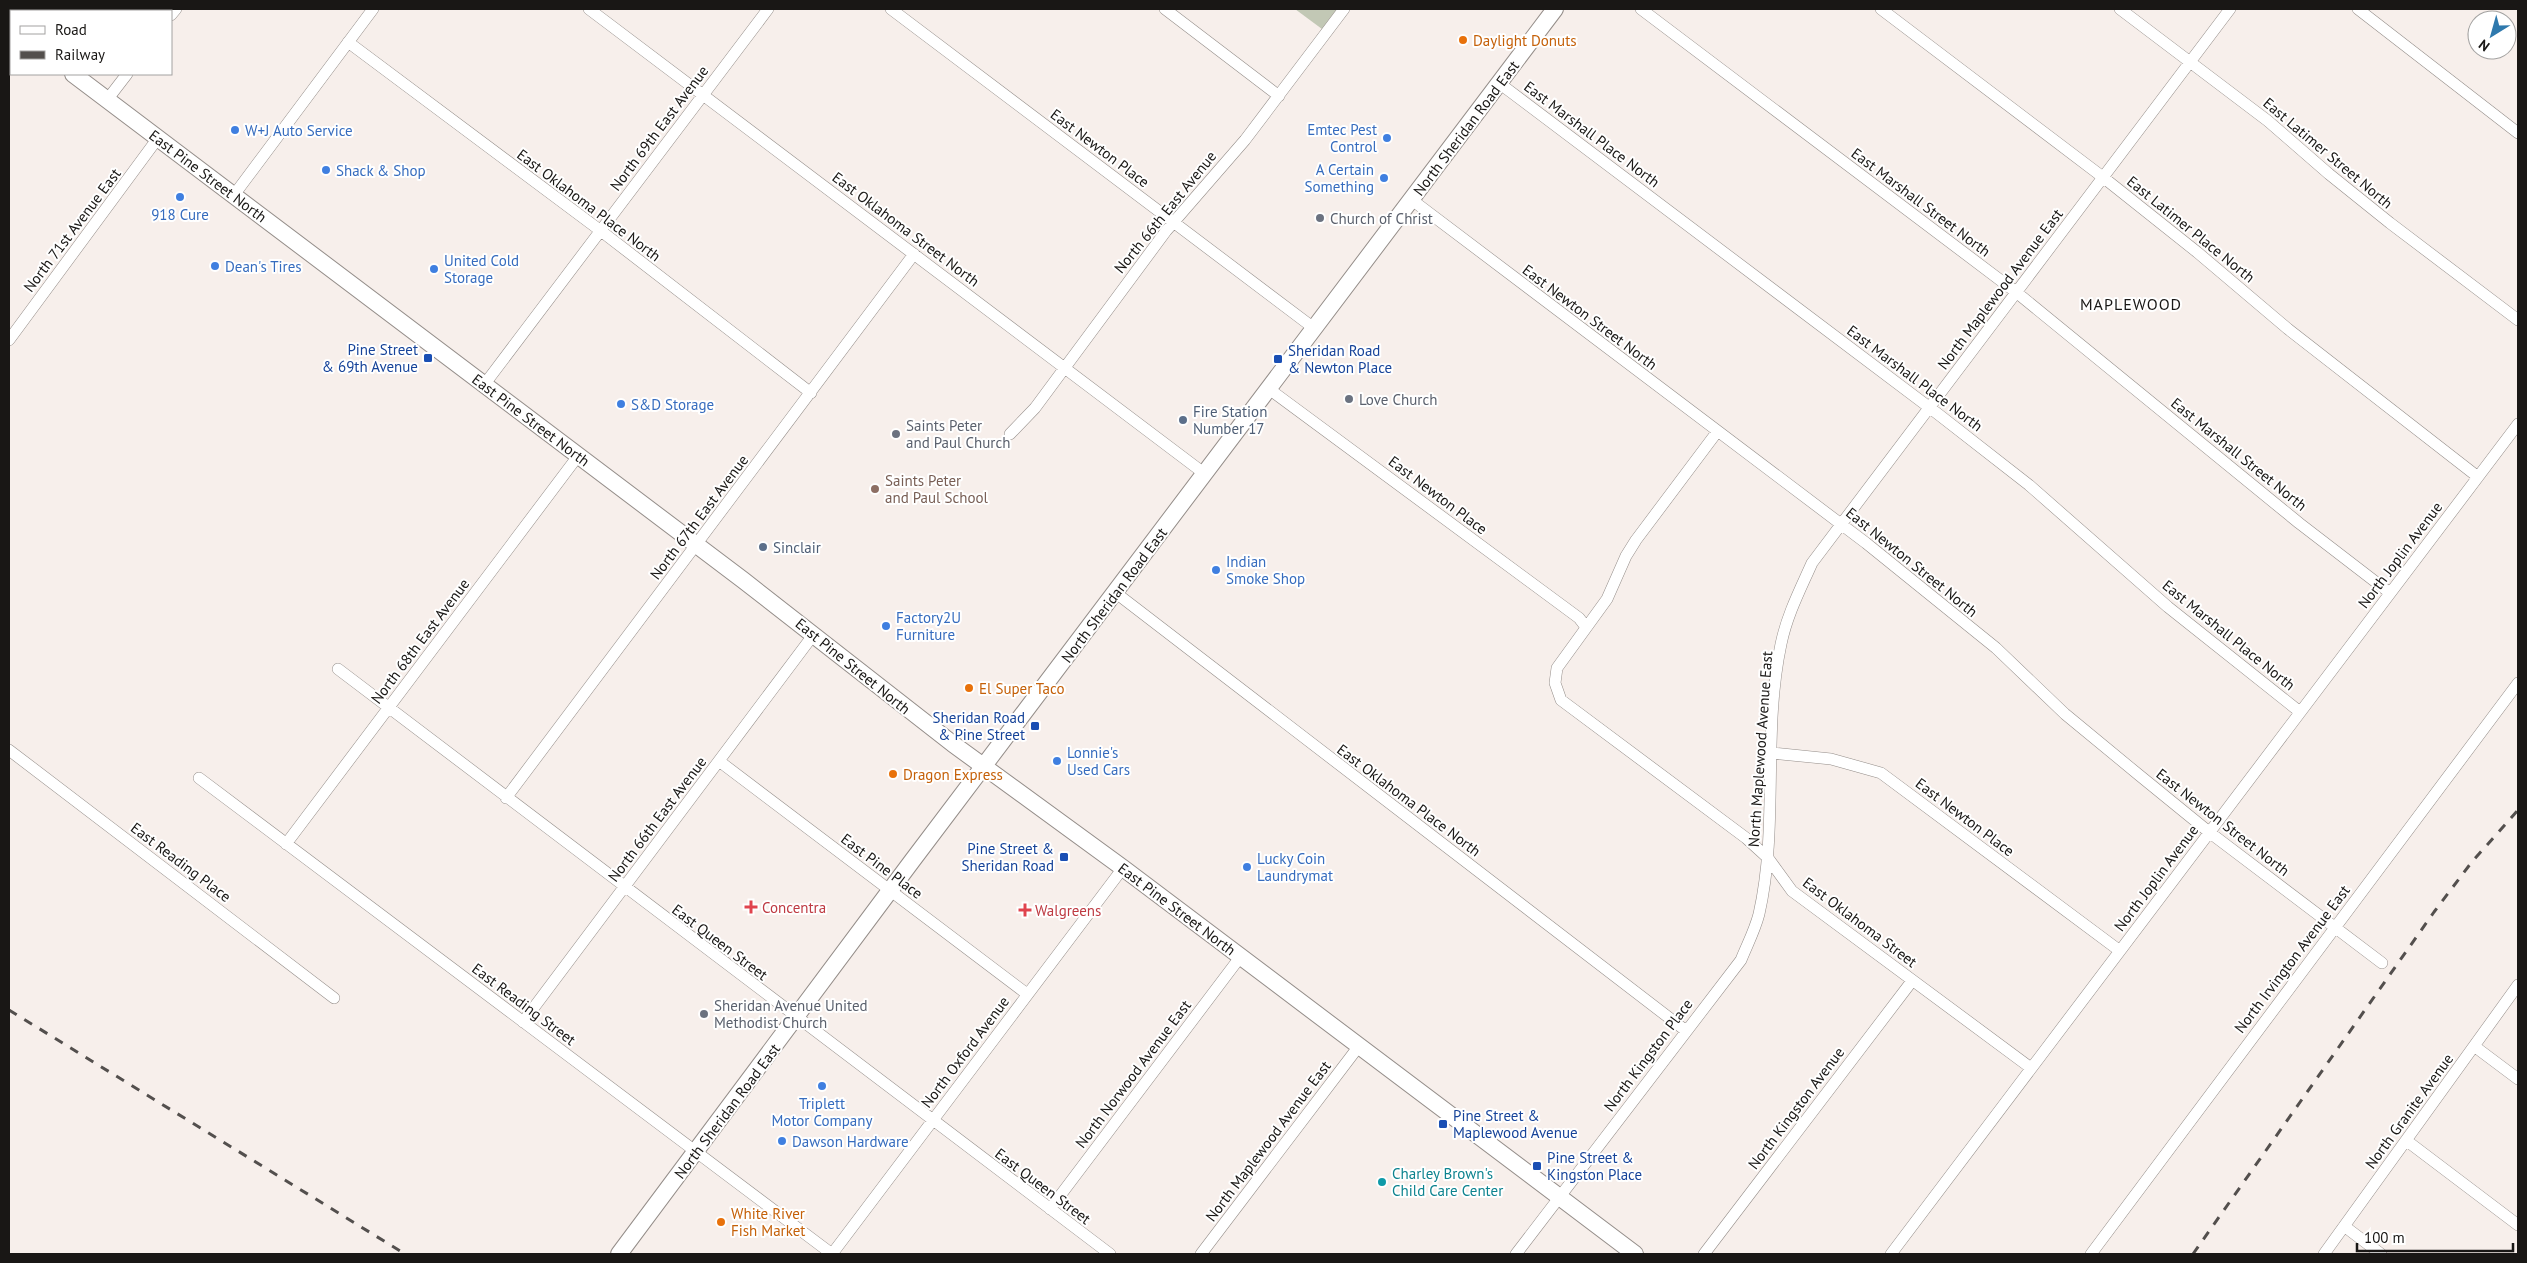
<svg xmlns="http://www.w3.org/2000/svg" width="2527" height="1263" font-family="'PT Sans',sans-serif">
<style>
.green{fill:#c2c8b5}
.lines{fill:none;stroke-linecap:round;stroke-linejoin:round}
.street-casing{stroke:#948d89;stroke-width:12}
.secondary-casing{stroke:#948d89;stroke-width:18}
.street{stroke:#fff;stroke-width:11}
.secondary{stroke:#fff;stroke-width:16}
.rail{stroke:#534f4d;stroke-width:3;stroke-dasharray:9 9;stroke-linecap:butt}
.food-dot{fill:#e8710a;stroke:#fff;stroke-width:2}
.shop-dot{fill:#3f7fe0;stroke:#fff;stroke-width:2}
.worship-dot{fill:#6b7280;stroke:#fff;stroke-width:2}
.transit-dot{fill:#1a4fb4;stroke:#fff;stroke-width:2}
.service-dot{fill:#5c6f8a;stroke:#fff;stroke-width:2}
.education-dot{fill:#8d6e63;stroke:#fff;stroke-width:2}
.health-dot{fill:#e0444e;stroke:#fff;stroke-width:2}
.culture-dot{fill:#0f9aa8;stroke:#fff;stroke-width:2}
.labels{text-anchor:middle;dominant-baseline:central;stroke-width:4;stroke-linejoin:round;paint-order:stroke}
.food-label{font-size:15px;fill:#c56008;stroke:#fff;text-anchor:start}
.street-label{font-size:15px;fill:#191715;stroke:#fff}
.shop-label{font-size:15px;fill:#366cbe;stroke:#fff;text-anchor:start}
.worship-label{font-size:15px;fill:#5b616d;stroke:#fff;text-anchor:start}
.transit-label{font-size:15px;fill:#164399;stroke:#fff;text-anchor:end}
.service-label{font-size:15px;fill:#4e5e75;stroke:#fff;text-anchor:start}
.education-label{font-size:15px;fill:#785e54;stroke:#fff;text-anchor:start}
.health-label{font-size:15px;fill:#be3a42;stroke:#fff;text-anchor:start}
.culture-label{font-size:15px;fill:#0d838f;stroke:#fff;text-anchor:start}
.neighbourhood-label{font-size:16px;letter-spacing:1px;fill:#191715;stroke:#fff}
</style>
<rect width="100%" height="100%" fill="#f7efeb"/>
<!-- green -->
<path class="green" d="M1295,9H1337L1322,29Z"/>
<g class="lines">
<!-- street casing -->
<g class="street-casing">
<path id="street" d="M589,9L1205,474
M891,9L1315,329
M1165,9L1279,96
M1641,9L2016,292L2299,523L2390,593
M1881,9L2104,178L2197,252L2288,329L2478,477
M2120,9L2268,121L2329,174L2390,223L2518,320
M2358,9L2518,133
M171,15L176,9
M348,42L601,231L811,393
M1499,83L1938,414L2029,485L2168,607L2300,712
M107,100L127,74
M234,195L373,9
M1412,200L1866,543L1996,648L2065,714L2139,775L2209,832L2382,963
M9,340L158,138
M484,385L768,9
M1269,389L1579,618L1586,627
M1717,432L1636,540L1626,556L1607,599L1557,668L1555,683L1561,700L1746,838L1768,858L1792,891L2031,1068
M1010,434L1035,408L1166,231L1245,140L1344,9
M1116,593L1685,1030
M338,669L1110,1254
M9,750L334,998
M1772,753L1831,759L1881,773L2120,951
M719,761L1027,994
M199,778L832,1254
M506,798L914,254
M286,844L578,456
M523,1022L814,634
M2474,1046L2518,1079
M2407,1141L2518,1225
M1050,1209L1241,956
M2344,1226L2381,1254
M832,1254L1123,868
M1201,1254L1359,1046
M1516,1254L1741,960C1747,945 1755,930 1759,914C1779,826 1762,733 1781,644C1787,615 1800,590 1812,563L2230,9
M1704,1254L1912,981
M1891,1254L2518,424
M2091,1254L2518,683
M2324,1254L2518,985"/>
</g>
<!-- secondary casing -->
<g class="secondary-casing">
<path id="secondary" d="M9,25L11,27
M73,74L743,580L953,744L1123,868L1635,1254
M619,1254L912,861L1555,9"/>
</g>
<!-- street -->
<use href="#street" class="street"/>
<!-- secondary -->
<use href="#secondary" class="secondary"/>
<!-- rail -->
<path class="rail" d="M9,1010L405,1254
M2193,1254L2434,912L2471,863L2518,810"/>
</g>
<!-- markers -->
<g class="food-dot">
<circle cx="1463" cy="40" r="5"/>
<circle cx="969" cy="688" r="5"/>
<circle cx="893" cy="774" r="5"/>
<circle cx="721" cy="1222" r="5"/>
</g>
<g class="shop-dot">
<circle cx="235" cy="130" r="5"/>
<circle cx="1387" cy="138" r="5"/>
<circle cx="326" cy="170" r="5"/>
<circle cx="1384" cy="178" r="5"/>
<circle cx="180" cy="197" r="5"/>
<circle cx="215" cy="266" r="5"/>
<circle cx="434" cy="269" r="5"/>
<circle cx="621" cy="404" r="5"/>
<circle cx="1216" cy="570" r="5"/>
<circle cx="886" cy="626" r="5"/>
<circle cx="1057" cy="761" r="5"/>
<circle cx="1247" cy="867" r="5"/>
<circle cx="822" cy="1086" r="5"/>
<circle cx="782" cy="1141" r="5"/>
</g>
<g class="worship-dot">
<circle cx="1320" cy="218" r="5"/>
<circle cx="1349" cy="399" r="5"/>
<circle cx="896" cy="434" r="5"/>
<circle cx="704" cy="1014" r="5"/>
</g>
<g class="transit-dot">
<rect x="423" y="353" width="10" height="10" rx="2.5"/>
<rect x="1273" y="354" width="10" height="10" rx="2.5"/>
<rect x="1030" y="721" width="10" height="10" rx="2.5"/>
<rect x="1059" y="852" width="10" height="10" rx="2.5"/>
<rect x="1438" y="1119" width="10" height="10" rx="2.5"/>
<rect x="1532" y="1161" width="10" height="10" rx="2.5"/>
</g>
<g class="service-dot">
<circle cx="1183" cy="420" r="5"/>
<circle cx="763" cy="547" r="5"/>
</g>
<circle class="education-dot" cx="875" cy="489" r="5"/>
<g class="health-dot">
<path d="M748.5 899.5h5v5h5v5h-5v5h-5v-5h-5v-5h5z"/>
<path d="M1022.5 902.5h5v5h5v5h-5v5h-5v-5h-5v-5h5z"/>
</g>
<circle class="culture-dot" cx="1382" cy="1182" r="5"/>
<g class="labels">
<!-- food labels -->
<g class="food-label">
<text x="1473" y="40">Daylight Donuts</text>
<text x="979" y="688">El Super Taco</text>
<text x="903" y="774">Dragon Express</text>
<text x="731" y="1213">White River<tspan x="731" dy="17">Fish Market</tspan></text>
</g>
<!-- street labels -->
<g class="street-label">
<text transform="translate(659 128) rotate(-53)">North 69th East Avenue</text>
<text transform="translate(1466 128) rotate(-53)">North Sheridan Road East</text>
<text transform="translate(1592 134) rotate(37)">East Marshall Place North</text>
<text transform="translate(1100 148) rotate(37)">East Newton Place</text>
<text transform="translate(2328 153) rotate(40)">East Latimer Street North</text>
<text transform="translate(208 176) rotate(37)">East Pine Street North</text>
<text transform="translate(1921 202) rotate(37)">East Marshall Street North</text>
<text transform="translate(589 205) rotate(37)">East Oklahoma Place North</text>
<text transform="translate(1165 212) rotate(-51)">North 66th East Avenue</text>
<text transform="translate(906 229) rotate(37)">East Oklahoma Street North</text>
<text transform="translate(2191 229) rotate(39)">East Latimer Place North</text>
<text transform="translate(72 230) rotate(-53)">North 71st Avenue East</text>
<text transform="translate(2000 289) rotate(-53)">North Maplewood Avenue East</text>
<text transform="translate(1590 317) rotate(37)">East Newton Street North</text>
<text transform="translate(1915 378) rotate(37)">East Marshall Place North</text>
<text transform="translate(531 420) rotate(37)">East Pine Street North</text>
<text transform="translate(2239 454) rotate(39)">East Marshall Street North</text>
<text transform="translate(1438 495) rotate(37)">East Newton Place</text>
<text transform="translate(699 517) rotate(-53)">North 67th East Avenue</text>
<text transform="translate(2400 555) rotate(-53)">North Joplin Avenue</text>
<text transform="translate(1912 562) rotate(39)">East Newton Street North</text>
<text transform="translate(1114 595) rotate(-53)">North Sheridan Road East</text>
<text transform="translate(2229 635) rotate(39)">East Marshall Place North</text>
<text transform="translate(420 641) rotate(-53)">North 68th East Avenue</text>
<text transform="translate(853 666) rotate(39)">East Pine Street North</text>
<text transform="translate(1760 749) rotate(-86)">North Maplewood Avenue East</text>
<text transform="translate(1409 800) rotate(37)">East Oklahoma Place North</text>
<text transform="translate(1965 817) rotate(37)">East Newton Place</text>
<text transform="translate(657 819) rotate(-53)">North 66th East Avenue</text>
<text transform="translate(2223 822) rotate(38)">East Newton Street North</text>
<text transform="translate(181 862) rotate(37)">East Reading Place</text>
<text transform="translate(882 866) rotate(37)">East Pine Place</text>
<text transform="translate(2156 878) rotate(-53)">North Joplin Avenue</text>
<text transform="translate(1177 909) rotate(37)">East Pine Street North</text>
<text transform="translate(1860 922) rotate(37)">East Oklahoma Street</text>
<text transform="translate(720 942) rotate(37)">East Queen Street</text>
<text transform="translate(2292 959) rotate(-53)">North Irvington Avenue East</text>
<text transform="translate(524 1004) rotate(37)">East Reading Street</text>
<text transform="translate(965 1052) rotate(-53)">North Oxford Avenue</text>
<text transform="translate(1648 1055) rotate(-53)">North Kingston Place</text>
<text transform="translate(1133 1074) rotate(-53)">North Norwood Avenue East</text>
<text transform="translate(1796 1108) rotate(-53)">North Kingston Avenue</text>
<text transform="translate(727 1111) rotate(-53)">North Sheridan Road East</text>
<text transform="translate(2409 1111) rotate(-54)">North Granite Avenue</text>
<text transform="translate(1268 1141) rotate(-53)">North Maplewood Avenue East</text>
<text transform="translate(1043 1186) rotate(37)">East Queen Street</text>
</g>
<!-- shop labels -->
<g class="shop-label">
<text x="1377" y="129" text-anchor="end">Emtec Pest<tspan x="1377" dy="17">Control</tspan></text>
<text x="245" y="130">W+J Auto Service</text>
<text x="1374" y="169" text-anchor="end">A Certain<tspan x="1374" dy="17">Something</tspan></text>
<text x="336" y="170">Shack &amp; Shop</text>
<text x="180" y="214" text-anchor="middle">918 Cure</text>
<text x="444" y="260">United Cold<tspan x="444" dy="17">Storage</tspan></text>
<text x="225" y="266">Dean's Tires</text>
<text x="631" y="404">S&amp;D Storage</text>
<text x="1226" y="561">Indian<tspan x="1226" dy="17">Smoke Shop</tspan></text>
<text x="896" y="617">Factory2U<tspan x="896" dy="17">Furniture</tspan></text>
<text x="1067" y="752">Lonnie's<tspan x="1067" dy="17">Used Cars</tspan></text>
<text x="1257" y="858">Lucky Coin<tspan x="1257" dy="17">Laundrymat</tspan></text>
<text x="822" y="1103" text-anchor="middle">Triplett<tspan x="822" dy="17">Motor Company</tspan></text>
<text x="792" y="1141">Dawson Hardware</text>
</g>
<!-- worship labels -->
<g class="worship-label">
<text x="1330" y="218">Church of Christ</text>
<text x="1359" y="399">Love Church</text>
<text x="906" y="425">Saints Peter<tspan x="906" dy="17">and Paul Church</tspan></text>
<text x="714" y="1005">Sheridan Avenue United<tspan x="714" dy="17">Methodist Church</tspan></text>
</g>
<!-- transit labels -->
<g class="transit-label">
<text x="418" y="349">Pine Street<tspan x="418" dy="17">&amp; 69th Avenue</tspan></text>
<text x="1288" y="350" text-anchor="start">Sheridan Road<tspan x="1288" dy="17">&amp; Newton Place</tspan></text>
<text x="1025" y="717">Sheridan Road<tspan x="1025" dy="17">&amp; Pine Street</tspan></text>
<text x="1054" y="848">Pine Street &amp;<tspan x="1054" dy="17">Sheridan Road</tspan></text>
<text x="1453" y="1115" text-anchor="start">Pine Street &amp;<tspan x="1453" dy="17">Maplewood Avenue</tspan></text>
<text x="1547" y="1157" text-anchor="start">Pine Street &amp;<tspan x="1547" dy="17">Kingston Place</tspan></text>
</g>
<!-- service labels -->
<g class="service-label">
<text x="1193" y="411">Fire Station<tspan x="1193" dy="17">Number 17</tspan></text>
<text x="773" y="547">Sinclair</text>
</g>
<!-- education labels -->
<g class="education-label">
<text x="885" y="480">Saints Peter<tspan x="885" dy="17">and Paul School</tspan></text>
</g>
<!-- health labels -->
<g class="health-label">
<text x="762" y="907">Concentra</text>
<text x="1035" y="910">Walgreens</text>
</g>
<!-- culture labels -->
<g class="culture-label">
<text x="1392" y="1173">Charley Brown's<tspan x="1392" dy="17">Child Care Center</tspan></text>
</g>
<!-- neighbourhood labels -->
<g class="neighbourhood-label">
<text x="2131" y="304">MAPLEWOOD</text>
</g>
</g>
<!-- border -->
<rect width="2527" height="1263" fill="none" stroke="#191715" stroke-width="20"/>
<!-- legend -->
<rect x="10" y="10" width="162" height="65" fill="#ffffff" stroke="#a3a2a1"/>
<rect x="20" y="26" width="25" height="8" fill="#ffffff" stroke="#a3a2a1"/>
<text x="55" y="35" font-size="15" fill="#191715">Road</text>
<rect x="20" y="51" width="25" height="8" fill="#534f4d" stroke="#a3a2a1"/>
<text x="55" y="60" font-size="15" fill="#191715">Railway</text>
<!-- north arrow -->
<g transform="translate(2492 35) rotate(217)"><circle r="24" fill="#ffffff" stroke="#a3a2a1"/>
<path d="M0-4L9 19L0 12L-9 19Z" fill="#2f79ad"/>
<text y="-8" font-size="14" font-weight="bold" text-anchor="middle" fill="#191715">N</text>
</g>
<!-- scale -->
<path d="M2357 1243v8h156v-8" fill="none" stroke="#191715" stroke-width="2.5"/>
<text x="2364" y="1243" font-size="15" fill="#191715" stroke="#ffffff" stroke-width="4" paint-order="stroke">100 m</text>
</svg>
